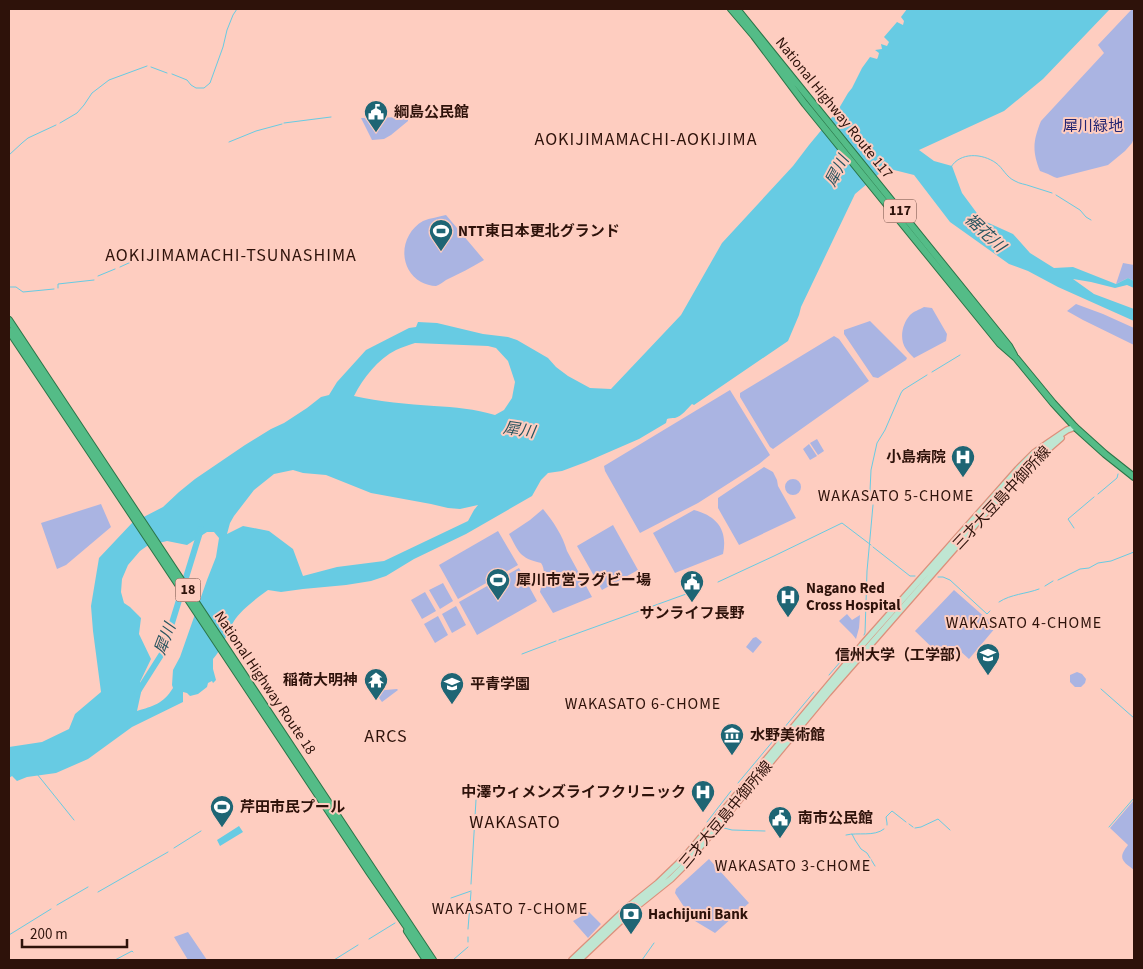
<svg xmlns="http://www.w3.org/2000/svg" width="1143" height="969" font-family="'Source Sans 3','Noto Sans JP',sans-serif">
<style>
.green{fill:#aab4e2}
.water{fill:#67cbe3;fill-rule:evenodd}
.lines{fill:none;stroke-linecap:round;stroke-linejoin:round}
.stream{stroke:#67cbe3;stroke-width:1}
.river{stroke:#67cbe3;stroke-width:6}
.secondary-casing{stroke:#dc907c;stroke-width:8}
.trunk-casing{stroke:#2b7548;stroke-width:8}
.secondary{stroke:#bfe6d2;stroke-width:5.5}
.trunk{stroke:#54bc87;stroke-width:6}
.labels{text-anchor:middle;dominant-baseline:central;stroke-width:4;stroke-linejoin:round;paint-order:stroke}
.shield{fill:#fecdc0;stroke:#6c4a41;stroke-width:1}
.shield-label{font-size:14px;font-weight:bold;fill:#2e120a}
.street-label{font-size:15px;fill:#2e120a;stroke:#fecdc0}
.poi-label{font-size:15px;font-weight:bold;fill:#2e120a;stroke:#fecdc0;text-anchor:start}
.park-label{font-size:15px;fill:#242572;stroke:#fecdc0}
.water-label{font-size:16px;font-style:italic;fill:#27535e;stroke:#fecdc0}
.neighbourhood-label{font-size:16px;letter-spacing:1px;fill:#2e120a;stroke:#fecdc0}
.quarter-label{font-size:18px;letter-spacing:1px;fill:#2e120a;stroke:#fecdc0}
</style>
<rect width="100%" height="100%" fill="#fecdc0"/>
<!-- green -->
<path class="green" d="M1132,9H1134V138L1132,143L1125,151L1108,165L1057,178L1054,177L1048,174L1040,171C1032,151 1033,141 1041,121L1104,53L1098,45Z
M408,117V121L391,135L384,139L372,140L361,118Z
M446,215L484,260C472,267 459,274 446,280C443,282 439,285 436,286C431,286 425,284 421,282C397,268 400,234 423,221C430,218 439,217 446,215Z
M1123,263L1134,265V281L1128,278L1116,284Z
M1076,304L1103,314L1134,328V345L1083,320L1067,311Z
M924,307L932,308L947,334L946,341L914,358C911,355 908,352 906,349C899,339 902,324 910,315C914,311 919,310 924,307Z
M870,321L907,358L906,360L878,378L873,377L844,334V330Z
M834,336L839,339L869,381L773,449L770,447L740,397V393Z
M730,390L770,455L759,464L698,503L640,533L605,471L604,466Z
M817,439L824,451L818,455L810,443Z
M809,444L817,456L810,460L803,449Z
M764,467L773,472L777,480L778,486L796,518L739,545L718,508V498Z
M785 487a8 8 0 1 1 16 0a8 8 0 1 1-16 0Z
M101,504L111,527L66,565L57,569L41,523Z
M543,509C553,521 563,536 567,551L592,597L553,613L540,592C542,581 547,572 541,563C519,558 519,552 509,534L530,520Z
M694,510C717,516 728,530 723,554L675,573L653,533Z
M613,525L638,570L602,590L577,546Z
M498,531L518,565L458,599L439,565Z
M519,568L537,601L477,635L459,602Z
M443,583L453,601L440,609L429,590Z
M954,590L996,627L969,659L959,650L947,662L915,631Z
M425,592L436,611L422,619L411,600Z
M456,606L466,625L452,633L442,614Z
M847,614L852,620L860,615L859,628L856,639L852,634L839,621Z
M438,616L448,635L435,643L424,624Z
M756,637L762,642L753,653L746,647L753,638Z
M1077,672L1082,674L1086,679L1085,683L1081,687H1075L1070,682V675Z
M397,689L398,690L382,702L374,691Z
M1134,800V870C1123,861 1117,859 1128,845L1110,828Z
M709,859L749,903L715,933L695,921L686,910L675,893L676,889Z
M589,912L601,924L588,938L573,921Z
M188,932L207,960H188L174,937Z"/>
<!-- water -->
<path class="water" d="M907,9H1110L1043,79L1004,111L919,150L934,161L952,166L962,193L982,220L1013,234L1030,253L1054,268L1073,267L1116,284L1128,278L1134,281V288L1127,285L1115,288L1091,282L1073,279L1094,294L1134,309V321L1058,287L1028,271L1009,264L950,222L914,175L886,168L855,194L801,307L799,315L788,341L694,405L692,404C687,409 682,416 675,418C672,418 669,418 667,419L666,423L639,439L586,462L562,471L548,473L541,480L532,496L466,534L414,559L386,576L371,581L346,585L303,589L281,592L268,590C258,597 240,611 234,621C226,634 223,648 213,659V669L216,680L213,683L212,681L208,683L207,687L198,694L190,696L187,693L183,692V702L132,727L88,759L56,773L27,777L17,781L12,776L9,778V747L42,742L69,729L75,714L101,692L93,631L91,606L99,558L132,523L163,507L179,492L195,479L245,445L271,429L284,423L307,408L321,397L329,395L337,382L366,350L409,328L416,327L418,322L437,323L483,334L508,337L517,340L548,358L556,367L568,376L590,388L611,389L681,315L722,243L793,166L809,145L838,110L848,93L852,88L862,68L870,57L877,59L878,57L879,53L875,50L882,49L881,44L887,46L889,42L884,37L897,22L903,25L904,21L901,17ZM415,343L488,346L496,348L508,361L515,382L512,398L504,410L495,415C475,409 455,407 434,406C407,404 380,402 354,396C363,378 378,359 396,350C402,347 409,345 415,343ZM293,470L303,473L326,475L371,493L431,504L448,508L460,509L478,505L474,510L468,521L384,561L337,567L303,576L293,549L269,531L243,526L227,534L230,523L234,516L254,490L274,474ZM207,532H214L219,538L216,557L207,580L180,657L173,670L172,685L173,688C163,704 153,706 137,711L142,688L140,682L151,659L139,634L141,618L130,607L124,603L121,592L122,579L128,565L140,551L147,546L167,541L187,545Z
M239,826L243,832L220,846L217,840Z"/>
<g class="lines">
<!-- stream -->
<path class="stream" d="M151,67L167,73
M172,74L187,80L191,85L196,88H204L210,83L223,47L227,30L233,15L237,9
M60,123L77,113L84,105L92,93L109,80L147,66
M284,123L331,117
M229,142L256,131L282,124
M9,155L22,143L28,138L56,125
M951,167C960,152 982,153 996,163C1003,168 1006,177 1015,181C1020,184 1025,184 1030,186C1037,188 1045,191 1052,193
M1056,195L1080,210L1086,217L1091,220
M120,267L131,262
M98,276L115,269
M9,287H16L23,292L54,289
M58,288V284L94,280
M932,372L960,355
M870,491L871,470L877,443L885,430L901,393L903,390L927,375
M1098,494L1117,478L1118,474
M1074,528L1068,519L1094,497
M873,547L910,576H915
M938,577H943L950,580L987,614L990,611
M1058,580L1080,569L1089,568L1098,563L1111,561L1134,552
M718,582L774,556L842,523L871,545
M1045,586L1053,581
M999,602C1011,594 1026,594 1039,589
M864,635L865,633L867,571L873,505
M559,640L700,589
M522,654L556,641
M829,675L854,646
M1101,689L1134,718
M37,774L74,820
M738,783L814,692
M707,822L731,791
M909,824L913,827
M887,825V823L886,817L892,811L906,822
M1109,827L1134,798
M724,828L732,830L765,831
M915,828L921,827L938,819L950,830
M852,834L855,840L861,849L867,853L875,866
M846,835C858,832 874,837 884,829
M174,848L201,831
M471,884L476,800
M98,892L168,852
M451,898L471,891
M57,905L88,887
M468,929L471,892
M9,935L51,909
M468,937V942
M369,939L395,923
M115,960L132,951L133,952
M334,960L358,945
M453,960L468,947
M642,960L654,943"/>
<!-- river -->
<path class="river" d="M137,693L163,652L201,529"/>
<!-- secondary casing -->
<g class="secondary-casing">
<path id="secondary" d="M572,960L628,907L658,883L682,860L862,645L1018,469L1034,453L1048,443L1067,430L1075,427
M579,960L631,911L671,879L686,864L828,693L983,516L1030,465L1061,438"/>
</g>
<!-- trunk casing -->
<g class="trunk-casing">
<path id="trunk" d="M731,9L754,36L805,104L1000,344L1016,358L1053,403L1075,427L1105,454L1134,477
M737,9L1009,346L1014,355
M9,320L433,960
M9,331L110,482L369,872L411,933
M407,931L426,960"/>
</g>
<!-- secondary -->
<use href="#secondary" class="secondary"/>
<!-- trunk -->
<use href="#trunk" class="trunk"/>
</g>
<!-- icons -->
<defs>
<g id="civic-pin" transform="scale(1.25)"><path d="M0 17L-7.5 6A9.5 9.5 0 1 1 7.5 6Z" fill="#1e6574" stroke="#fecdc0"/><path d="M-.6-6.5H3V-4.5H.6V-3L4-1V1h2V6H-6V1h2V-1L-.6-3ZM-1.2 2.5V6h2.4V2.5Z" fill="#fff"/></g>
<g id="stadium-pin" transform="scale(1.25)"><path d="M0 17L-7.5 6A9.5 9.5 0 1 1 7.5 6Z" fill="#1e6574" stroke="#fecdc0"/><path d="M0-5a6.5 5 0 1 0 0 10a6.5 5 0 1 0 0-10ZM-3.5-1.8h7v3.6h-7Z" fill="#fff"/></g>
<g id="hospital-pin" transform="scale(1.25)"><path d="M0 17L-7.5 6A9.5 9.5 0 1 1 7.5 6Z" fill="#1e6574" stroke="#fecdc0"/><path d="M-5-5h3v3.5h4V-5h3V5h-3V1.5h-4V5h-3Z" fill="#fff"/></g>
<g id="university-pin" transform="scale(1.25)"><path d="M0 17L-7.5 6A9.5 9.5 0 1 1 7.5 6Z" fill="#1e6574" stroke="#fecdc0"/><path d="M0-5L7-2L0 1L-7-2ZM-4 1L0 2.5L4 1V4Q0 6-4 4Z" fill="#fff"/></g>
<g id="temple-pin" transform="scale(1.25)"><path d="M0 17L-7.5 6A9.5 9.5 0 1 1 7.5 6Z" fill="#1e6574" stroke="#fecdc0"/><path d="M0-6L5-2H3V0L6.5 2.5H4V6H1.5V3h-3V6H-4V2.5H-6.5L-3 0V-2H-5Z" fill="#fff"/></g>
<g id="museum-pin" transform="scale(1.25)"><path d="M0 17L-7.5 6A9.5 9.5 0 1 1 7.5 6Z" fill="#1e6574" stroke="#fecdc0"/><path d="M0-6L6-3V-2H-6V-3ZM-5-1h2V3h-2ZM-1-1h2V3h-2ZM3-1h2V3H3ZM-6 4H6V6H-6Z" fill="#fff"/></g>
<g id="bank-pin" transform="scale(1.25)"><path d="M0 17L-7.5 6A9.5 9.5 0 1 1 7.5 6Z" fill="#1e6574" stroke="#fecdc0"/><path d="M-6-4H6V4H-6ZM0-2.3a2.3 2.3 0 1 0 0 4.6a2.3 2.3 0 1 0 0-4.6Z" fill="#fff"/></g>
</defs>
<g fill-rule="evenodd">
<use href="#civic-pin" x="376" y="112"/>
<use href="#stadium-pin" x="441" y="231"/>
<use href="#hospital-pin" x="963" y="457"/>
<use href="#stadium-pin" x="498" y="580"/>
<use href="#civic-pin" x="692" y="582"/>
<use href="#hospital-pin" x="788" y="597"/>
<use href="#university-pin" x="988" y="655"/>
<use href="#temple-pin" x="376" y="680"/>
<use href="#university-pin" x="452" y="684"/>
<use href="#museum-pin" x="732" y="735"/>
<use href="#hospital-pin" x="703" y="792"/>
<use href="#stadium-pin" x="222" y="807"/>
<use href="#civic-pin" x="780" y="818"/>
<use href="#bank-pin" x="631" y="914"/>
</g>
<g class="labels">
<!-- shield labels -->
<g class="shield">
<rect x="884" y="199.5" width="32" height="23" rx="4"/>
<rect x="175.5" y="578.5" width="25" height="23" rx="4"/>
</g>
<g class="shield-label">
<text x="900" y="211">117</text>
<text x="188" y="590">18</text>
</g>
<!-- street labels -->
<g class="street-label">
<text transform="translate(834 108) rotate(51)">National Highway Route 117</text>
<text transform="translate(1002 498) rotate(-47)">三才大豆島中御所線</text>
<text transform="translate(265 683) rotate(56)">National Highway Route 18</text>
<text transform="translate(726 815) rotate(-50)">三才大豆島中御所線</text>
</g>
<!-- poi labels -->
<g class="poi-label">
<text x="394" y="112">綱島公民館</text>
<text x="458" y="231">NTT東日本更北グランド</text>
<text x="946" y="457" text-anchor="end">小島病院</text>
<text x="516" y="580">犀川市営ラグビー場</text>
<text x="806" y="588">Nagano Red<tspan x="806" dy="17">Cross Hospital</tspan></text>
<text x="692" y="613" text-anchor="middle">サンライフ長野</text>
<text x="970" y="655" text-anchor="end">信州大学（工学部）</text>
<text x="358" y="680" text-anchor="end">稲荷大明神</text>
<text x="470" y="684">平青学園</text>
<text x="750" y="735">水野美術館</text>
<text x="686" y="792" text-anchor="end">中澤ウィメンズライフクリニック</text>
<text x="240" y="807">芹田市民プール</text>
<text x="798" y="818">南市公民館</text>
<text x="648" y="914">Hachijuni Bank</text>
</g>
<!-- park labels -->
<g class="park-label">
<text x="1093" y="126">犀川緑地</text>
</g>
<!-- water labels -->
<g class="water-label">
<text transform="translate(837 171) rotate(-62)">犀川</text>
<text transform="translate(985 233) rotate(43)">裾花川</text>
<text transform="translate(519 430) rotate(9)">犀川</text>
<text transform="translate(165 639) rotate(-69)">犀川</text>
</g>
<!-- neighbourhood labels -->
<g class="neighbourhood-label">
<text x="896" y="496">WAKASATO 5-CHOME</text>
<text x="1024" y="623">WAKASATO 4-CHOME</text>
<text x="643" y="704">WAKASATO 6-CHOME</text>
<text x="793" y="866">WAKASATO 3-CHOME</text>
<text x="510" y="909">WAKASATO 7-CHOME</text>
</g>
<!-- quarter labels -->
<g class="quarter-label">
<text x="646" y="139">AOKIJIMAMACHI-AOKIJIMA</text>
<text x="231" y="255">AOKIJIMAMACHI-TSUNASHIMA</text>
<text x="386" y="736">ARCS</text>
<text x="515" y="822">WAKASATO</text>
</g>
</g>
<!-- border -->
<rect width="1143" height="969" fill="none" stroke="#2e120a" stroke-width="20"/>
<!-- scale -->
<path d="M22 939v8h105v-8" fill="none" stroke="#2e120a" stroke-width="2.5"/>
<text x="30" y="939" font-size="15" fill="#2e120a" stroke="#fecdc0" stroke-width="4" paint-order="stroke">200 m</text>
</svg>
